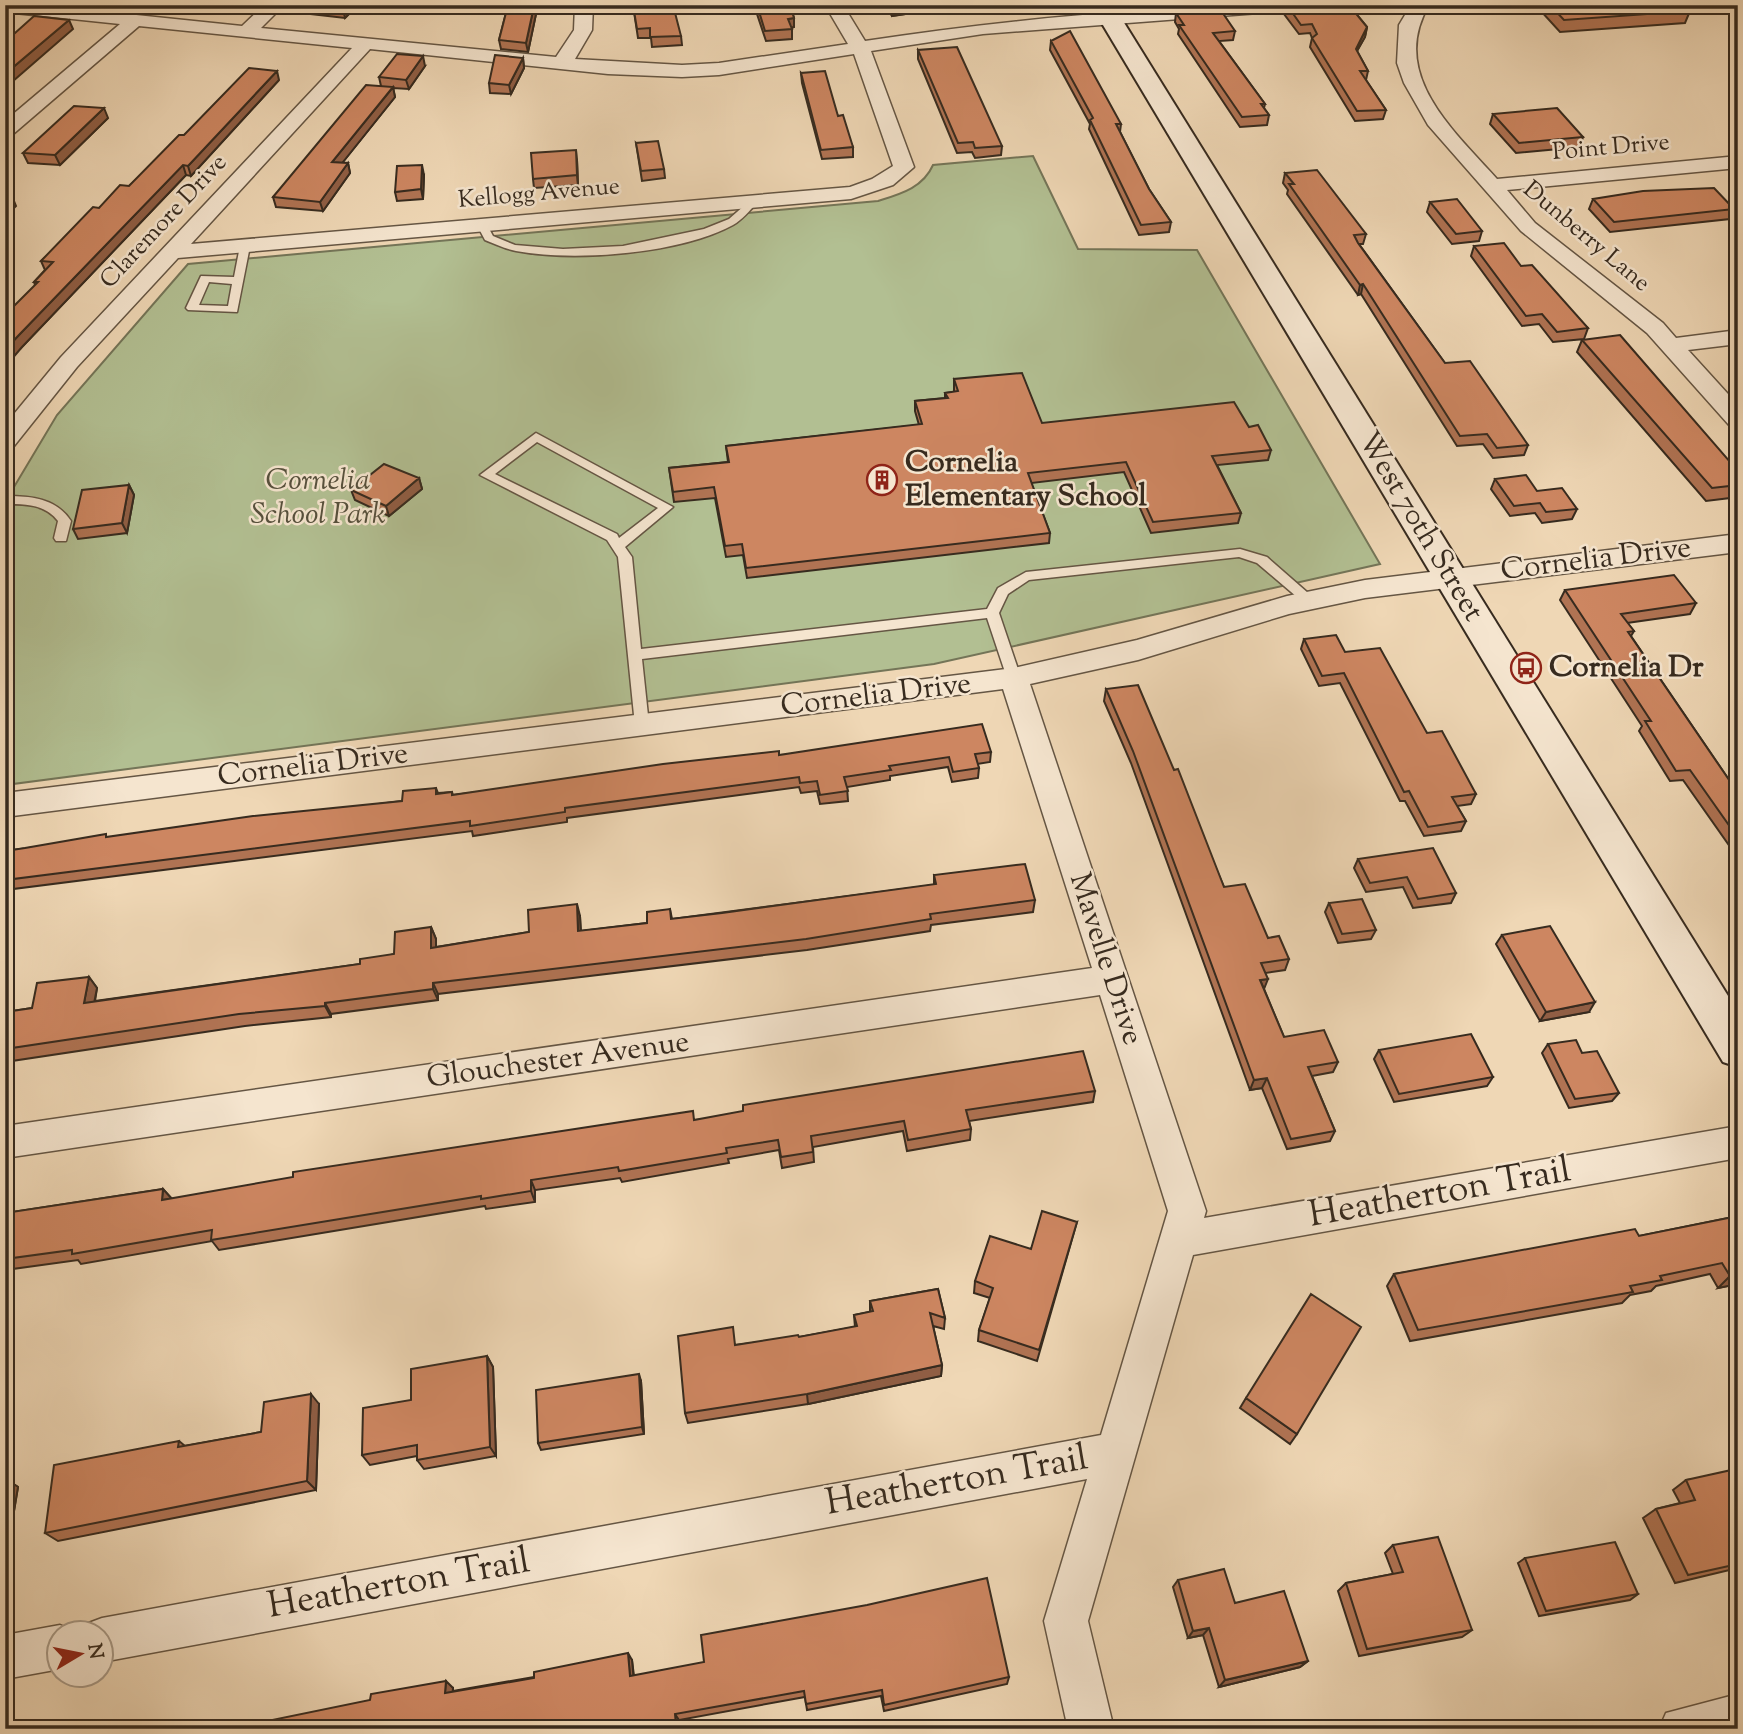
<svg xmlns="http://www.w3.org/2000/svg" width="1743" height="1734" font-family="'Sorts Mill Goudy',serif">
<style>
.green{fill:#b2bf92;stroke:#747558;stroke-width:2}
.lines{fill:none;stroke-linecap:round;stroke-linejoin:round}
.lane-casing{stroke:#655644;stroke-width:3}
.street-casing{stroke:#655644;stroke-width:3}
.secondary-casing{stroke:#372b1f;stroke-width:4}
.lane{fill:#f5e5cf;fill-rule:evenodd}
.street{fill:#f5e5cf;fill-rule:evenodd}
.secondary{fill:#f5e5cf;fill-rule:evenodd}
.wall{fill:#b07353;stroke:#372b1f;stroke-width:2}
.shaded-wall{fill:#905e44;stroke:#372b1f;stroke-width:2}
.building{fill:#cd8661;stroke:#372b1f;stroke-width:2}
.labels{text-anchor:middle;dominant-baseline:central;stroke-width:5;stroke-linejoin:round;paint-order:stroke}
.far-street-label{font-size:24px;fill:#372b1f;stroke:#f5e5cf}
.poi-label{font-size:30px;font-weight:bold;fill:#372b1f;stroke:#f5e5cf;text-anchor:start}
.park-label{font-size:30px;font-style:italic;fill:#56503c;stroke:#f5e5cf}
.street-label{font-size:30px;fill:#372b1f;stroke:#f5e5cf}
.near-street-label{font-size:37px;fill:#372b1f;stroke:#f5e5cf}
</style>
<rect width="100%" height="100%" fill="#efd7b5"/>
<filter id="stains"><feTurbulence type="fractalNoise" baseFrequency=".00286" numOctaves="4"/><feColorMatrix values="0 0 0 0 .2 0 0 0 0 .09 0 0 0 0 .02 0 0 0 .5 -.17"/></filter>
<radialGradient id="worn" r=".72"><stop offset=".6" stop-color="#630" stop-opacity="0"/><stop offset="1" stop-color="#630" stop-opacity=".3"/></radialGradient>
<!-- green -->
<path class="green" d="M1033,156L1078,249L1197,250L1380,564L934,664L5,785V502L57,415L188,264L878,201C900,194 923,188 933,165Z"/>
<g class="lines">
<!-- lane casing -->
<g class="lane-casing">
<path id="lane" d="M753,198L758,201L757,203C749,211 742,220 733,225C680,254 574,262 516,251C505,249 495,244 485,240L477,225L486,223L493,236L515,245L563,249L623,246L704,229L729,219Z
M245,243L250,246L237,312L188,310L186,308L201,276L234,277L240,246ZM209,282L232,284L228,306L199,305Z
M536,433L673,507L625,547L632,557L641,649L987,609L998,588L1026,572L1240,549L1267,557L1316,600L1314,603H1304L1257,563L1239,557L1029,580L1008,594L999,613L1021,678L1019,682L1014,683L1007,678L987,618L642,659L649,725L642,730L635,725L618,557L607,540L480,475ZM537,442L658,508L619,538L617,534L495,474Z
M5,496C31,496 56,498 71,521L66,541H56L54,538L58,521C45,504 25,504 5,504Z"/>
</g>
<!-- street casing -->
<g class="street-casing">
<path id="street" d="M5,5H40L242,26L264,5H284L261,28L556,57L574,30L575,5H593L592,30L575,59L682,65L719,63L848,44L825,5H843L865,41C1011,19 1158,5 1306,5L1297,10L983,34L871,51L914,167L893,185L851,199L178,258L77,367L14,446L5,449V425L61,357L352,48L139,26L12,135L5,137V121L120,24L5,12ZM370,49L608,74L682,77L719,75L854,54L893,166L872,179L850,187L191,244Z
M1411,5H1429C1388,74 1454,131 1497,179L1738,156V168L1507,190L1535,223L1663,323L1676,338L1738,330V344L1688,350L1738,405V427L1729,425L1647,333L1521,231L1428,125L1404,83L1397,63L1399,25Z
M1738,534V552L1365,598L1289,614L1138,660L1030,684L1206,1211L1204,1218L1738,1126V1158L1193,1255L1088,1621L1114,1729H1068L1044,1621L1087,1479L102,1662V1632H83L86,1624L102,1618L1101,1435L1168,1211L1100,995L5,1158V1126L1092,968L1003,689L5,817V793L1014,668L1137,640L1287,596L1365,580Z
M60,1625L76,1632H60V1669L5,1679V1635Z
M1738,1694V1729H1659L1666,1713Z"/>
</g>
<!-- secondary casing -->
<g class="secondary-casing">
<path id="secondary" d="M1091,5H1113L1738,1012V1067L1723,1062Z"/>
</g>
<!-- lane -->
<use href="#lane" class="lane"/>
<!-- street -->
<use href="#street" class="street"/>
<!-- secondary -->
<use href="#secondary" class="secondary"/>
</g>
<!-- wall -->
<path class="wall" d="M309,5H358L345,18L311,14Z
M508,5H539L540,14H536L528,52L501,49L499,40Z
M633,5L681,36L682,45L652,47L651,38H638Z
M754,5H790L794,18V27L792,28V39L766,41Z
M884,5H913V13L892,16Z
M1165,5H1192L1165,7Z
M1286,5H1349L1367,27L1365,37L1357,51L1368,71L1366,80L1386,110L1383,119L1355,121L1310,47L1312,38L1310,33L1299,34L1284,14Z
M1542,5H1683L1690,11L1685,23L1560,32L1540,10Z
M1176,13L1235,31L1233,40L1219,41L1265,104L1264,108L1269,115L1267,125L1240,127L1178,34L1179,29L1175,22Z
M1051,41L1121,124L1120,132L1149,189L1171,222L1169,232L1139,235L1089,129L1090,124L1050,50Z
M918,50L1002,146L1001,155L975,158L972,152L957,153L918,59Z
M523,58L524,68L511,94L490,93L489,83Z
M425,66L409,89L393,88L395,97L342,163H348L350,173L323,211L276,207L273,197L381,86L379,77Z
M801,73L838,116L853,147V157L822,159L802,83Z
M279,80L191,176L186,175L22,347L35,285L34,282L45,270L41,261L99,208L129,186L184,135Z
M1493,114L1583,137L1580,147L1516,153L1490,124Z
M108,118L60,165L28,163L23,153Z
M636,143L664,169L665,178L642,181Z
M577,160L578,185L534,188L533,179Z
M1285,173L1366,234L1363,244H1359L1445,363L1528,445L1524,455L1493,458L1483,444L1457,446L1361,294L1358,295L1287,194L1288,190L1283,183Z
M424,175L423,199L397,201L395,192Z
M1593,199L1734,209L1730,219L1610,232L1589,209Z
M1430,202L1482,231L1479,241L1452,244L1427,212Z
M1474,246L1521,266L1588,328L1584,339L1553,342L1539,324L1522,326L1471,256Z
M1582,340L1738,471V497L1706,501L1577,352Z
M954,379L1042,423L1249,427L1271,450L1268,460L1217,465L1241,513L1238,523L1151,533L1124,472L1031,483L1050,533L1049,543L747,578L743,555L726,557L715,498L674,502L669,468L728,462L726,446L919,425L915,411V401L945,398V393L954,392Z
M419,478L422,489L389,516L355,500L351,490Z
M1495,479L1537,491L1577,509L1572,519L1542,523L1535,513L1510,516L1491,489Z
M129,485L134,495L127,533L78,539L73,529Z
M1565,590L1696,603L1690,614L1627,623L1634,631L1631,636L1738,793V858L1683,780L1670,781L1639,731L1642,726L1560,600Z
M1304,639L1345,652L1427,733L1476,794L1471,804L1457,806L1466,821L1461,831L1424,836L1405,801H1400L1340,683L1319,686L1301,649Z
M1106,689L1174,770L1224,887L1268,938L1289,959L1285,970L1265,973L1264,989L1284,1037L1338,1062L1333,1072L1312,1076L1335,1131L1330,1141L1287,1149L1262,1088L1250,1090L1131,763L1104,701Z
M991,752L990,762L977,764L979,768L978,778L952,782L948,767L890,776V780L847,787L848,801L820,804L817,791L801,793L799,787L567,818V822L473,836L472,831L5,890V851L402,801L436,788L438,793L452,792L453,795L779,755Z
M1358,859L1456,893L1451,903L1413,908L1403,887L1366,892L1354,868Z
M934,875L1035,900L1033,912L931,925L930,931L807,950L438,994V1000L331,1014V1017L245,1026L5,1062V1012L32,1008L89,977L97,988L95,1001L360,964L394,954L431,927L436,939V947L529,932L580,916L581,931L647,923L670,909L672,919L934,885Z
M1329,903L1376,930L1371,939L1338,943L1325,912Z
M1502,935L1589,1012L1540,1021L1496,944Z
M1548,1044L1582,1053L1619,1093L1612,1101L1569,1108L1542,1053Z
M1379,1050L1493,1077L1487,1086L1394,1102L1374,1059Z
M1095,1091L1093,1102L969,1121L971,1129L970,1140L907,1151L903,1131L813,1147L814,1162L782,1168L779,1150L728,1159L729,1163L622,1182L620,1178L535,1190V1202L486,1209L485,1206L219,1250L212,1241L81,1264L78,1260L5,1270V1213L163,1189L172,1199L695,1120Z
M1738,1216V1284L1718,1288L1710,1274L1656,1286L1651,1291L1630,1295L1622,1303L1410,1341L1387,1286L1394,1274L1639,1236Z
M1077,1222L1037,1361L978,1341L979,1330L990,1298L974,1293L975,1281Z
M938,1289L945,1318L944,1329L933,1326L942,1365L941,1376L808,1404L688,1423L685,1413L736,1345L799,1337L855,1327L854,1315L870,1312V1301Z
M487,1356L493,1367L496,1456L424,1469L417,1460V1456L370,1465L362,1455L411,1400Z
M641,1381L644,1434L541,1450L538,1443Z
M1246,1398L1297,1434L1290,1444L1240,1408Z
M319,1404L316,1490L58,1541L45,1533L179,1441L185,1446L261,1432Z
M1738,1474V1568L1675,1583L1643,1518L1656,1509L1680,1503L1673,1490L1686,1480Z
M9,1481L18,1487L12,1523L5,1524V1482Z
M1393,1545L1472,1630L1462,1637L1359,1656L1338,1591L1346,1583L1393,1574L1385,1553Z
M1525,1558L1638,1594L1630,1600L1539,1616L1518,1563Z
M1178,1580L1235,1603L1308,1661L1300,1667L1219,1687L1203,1635L1188,1638L1173,1587Z
M632,1660L634,1676L1009,1677L1007,1684L884,1711L881,1696L807,1710L805,1697L679,1720V1729H228L453,1688V1691Z"/>
<!-- shaded-wall -->
<path class="shaded-wall" d="M346,5H358L345,18L343,9Z
M903,5H913V13L892,16V7Z
M534,6L536,14L528,52L526,43Z
M794,18V27L789,28L788,19Z
M69,20L73,29L5,88V74Z
M1367,27L1365,37L1353,58L1356,49Z
M423,56L425,66L409,89L406,80Z
M523,58L524,68L511,94L509,85Z
M277,71L279,80L191,176L188,166Z
M393,87L395,97L335,172L332,162Z
M104,108L108,118L60,165L55,155Z
M576,150L577,160L578,185L577,175Z
M348,163L350,173L323,211L320,202Z
M183,165L186,175L22,347L5,367V350L17,337Z
M422,165L424,175L423,199L421,189Z
M12,196L16,206L5,217V202Z
M1363,284L1361,294L1358,295L1360,285Z
M419,478L422,489L389,516L386,506Z
M129,485L134,495L127,533L122,523Z
M577,904L580,916L581,943L578,931Z
M431,927L436,939V960L431,948Z
M89,977L97,988L92,1014L84,1003Z
M1268,979L1264,989L1260,980Z
M433,983L438,994V1000L433,989Z
M1595,1002L1589,1012L1540,1021L1546,1012Z
M325,1003L331,1014V1017L325,1006Z
M1267,1078L1262,1088L1250,1090L1254,1080Z
M531,1180L535,1190V1202L531,1191Z
M163,1189L172,1199L162,1200Z
M1738,1275V1284L1718,1288L1730,1276Z
M487,1356L493,1367L496,1456L490,1447Z
M942,1365L941,1376L808,1404L807,1394Z
M639,1374L641,1381L644,1434L642,1427Z
M311,1394L319,1404L316,1490L307,1481Z
M9,1481L18,1487L12,1523L5,1519V1502Z
M1209,1628L1203,1635L1188,1638L1193,1631Z
M628,1653L632,1660L634,1683L630,1676Z
M1308,1661L1300,1667L1219,1687L1225,1680Z
M446,1681L453,1688L452,1699L445,1693Z
M675,1714L679,1720V1729L676,1725Z"/>
<!-- building -->
<path class="building" d="M310,5H346L343,9Z
M508,5H539L534,6L526,43L499,40Z
M633,5H673L681,36L650,37V28L637,29Z
M757,5H790L794,18L788,19L792,29L765,31Z
M1287,5H1349L1367,27L1356,49L1368,71H1360L1386,110L1357,111L1312,38L1317,34L1312,24L1301,25Z
M1550,5H1683L1690,11L1564,20Z
M1220,9L1235,31L1213,33L1265,104H1261L1269,115L1242,117L1179,25H1184L1176,13Z
M34,16L69,20L5,74V42Z
M1070,31L1121,124H1116L1149,189L1171,222L1141,225L1090,120L1093,118L1051,41Z
M957,47L1002,146L975,148L973,142L958,143L918,50Z
M397,54L423,56L406,80L379,77Z
M495,55L523,58L509,85L489,83Z
M249,68L277,71L188,166L183,165L17,337L5,350V315L38,282H34L53,262L41,261L93,207L99,208L120,185L129,186L179,135H184Z
M825,71L838,116L843,115L853,147L821,150L801,73Z
M366,85L393,87L332,162L348,163L320,202L273,197Z
M74,106L104,108L55,155L23,153Z
M1557,108L1583,137L1519,143L1493,114Z
M658,141L664,169L641,171L636,143Z
M576,150L577,175L533,179L531,153Z
M422,165L421,189L395,192L397,166Z
M1317,170L1366,234L1354,235L1358,243L1445,363L1470,361L1528,445L1497,448L1487,434L1460,436L1363,284L1360,285L1289,184H1294L1285,173Z
M1714,188L1734,209L1614,222L1593,199L1643,191Z
M5,196H12L5,202Z
M1457,199L1482,231L1456,234L1430,202Z
M1504,243L1521,266L1532,265L1588,328L1557,332L1542,314L1526,316L1474,246Z
M1620,335L1738,471V485L1712,488L1582,340Z
M1022,373L1042,423L1234,402L1249,427L1258,425L1271,450L1212,456L1241,513L1153,522L1126,462L1028,473L1050,533L746,568L742,544L725,546L714,487L673,492L669,468L729,462L726,446L922,424L915,401L948,398L945,393L958,391L954,379Z
M384,464L419,478L386,506L351,490Z
M1526,475L1537,491L1562,488L1577,509L1546,512L1540,503L1514,506L1495,479Z
M129,485L122,523L73,529L82,490Z
M1674,575L1696,603L1621,614L1634,631L1628,632L1738,793V838L1690,770L1676,771L1645,721H1651L1565,590Z
M1336,635L1345,652L1380,648L1427,733L1442,731L1476,794L1452,797L1466,821L1428,827L1409,791L1404,792L1344,673L1322,676L1304,639Z
M1138,685L1174,770L1178,769L1224,887L1245,884L1268,938L1279,936L1289,959L1261,963L1268,979L1260,980L1284,1037L1324,1030L1338,1062L1308,1067L1335,1131L1291,1139L1267,1078L1254,1080L1133,751L1106,689Z
M982,724L991,752L975,754L979,768L953,772L949,757L889,766L891,770L844,777L848,791L820,795L817,781L800,783L799,777L565,808V812L470,826V821L5,880V851L25,848L106,834V837L253,816L402,801L403,791L436,788V794L452,792V795L663,764L779,751V755Z
M1433,848L1456,893L1418,899L1407,877L1370,883L1358,859Z
M1025,864L1035,900L930,914L931,919L806,939L433,983V989L325,1003V1006L239,1014L5,1049V1012L32,1008L37,983L89,977L84,1003L360,964V959L394,954L395,932L431,927V948L529,932L528,910L577,904L578,931L647,923V912L670,909L671,919L722,913L936,884L934,875Z
M1362,899L1376,930L1342,934L1329,903Z
M1550,926L1595,1002L1546,1012L1502,935Z
M1471,1034L1493,1077L1399,1094L1379,1050Z
M1576,1040L1582,1053L1597,1051L1619,1093L1575,1099L1548,1044Z
M1083,1051L1095,1091L966,1110L971,1129L908,1140L904,1121L811,1136L813,1152L781,1157L778,1140L726,1148L727,1153L619,1171L618,1167L531,1180V1191L481,1199V1196L211,1240L212,1230L72,1254V1250L5,1259V1213L163,1189L162,1200L293,1177V1172L693,1111L694,1120L743,1111V1105Z
M1042,1211L1077,1222L1039,1350L979,1330L993,1288L975,1281L990,1236L1031,1249Z
M1738,1216V1275L1730,1276L1722,1263L1660,1276L1662,1280L1630,1286L1633,1292L1418,1330L1394,1274L1635,1229L1639,1236Z
M938,1289L945,1318L930,1313L942,1365L807,1394L685,1413L678,1336L733,1327L735,1345L798,1335L799,1337L857,1326L854,1315L873,1311L870,1301Z
M1311,1294L1361,1327L1297,1434L1246,1398Z
M487,1356L490,1447L417,1460V1445L362,1455L363,1408L411,1400V1369Z
M639,1374L642,1427L538,1443L536,1390Z
M311,1394L307,1481L45,1533L54,1465L179,1441L178,1447L261,1432L264,1402Z
M1736,1469L1738,1474V1564L1688,1575L1656,1509L1695,1500L1686,1480Z
M9,1481L5,1502V1482Z
M1438,1537L1472,1630L1367,1649L1346,1583L1403,1572L1393,1545Z
M1615,1542L1638,1594L1546,1611L1525,1558Z
M1224,1569L1235,1603L1284,1591L1308,1661L1225,1680L1209,1628L1193,1631L1178,1580Z
M987,1578L1009,1677L884,1705L882,1690L806,1704L804,1691L675,1714L676,1725L658,1729H228L370,1700L371,1694L446,1681L445,1693L534,1678V1672L628,1653L630,1676L704,1662L701,1635L867,1605Z"/>
<!-- icons -->
<defs>
<g id="building-ring" transform="scale(1.575)"><circle r="9.5" fill="#f5e5cf" stroke="#8f2418" stroke-width="1.5"/><path d="M-4-6H4V6H1V3H-1V6H-4ZM-2.5-4.3h1.7v1.8h-1.7ZM.8-4.3h1.7v1.8H.8ZM-2.5-1h1.7V.8h-1.7ZM.8-1h1.7V.8H.8Z" fill="#8f2418"/></g>
<g id="bus-ring" transform="scale(1.575)"><circle r="9.5" fill="#f5e5cf" stroke="#8f2418" stroke-width="1.5"/><path d="M-5-6H5V4H4V6H2V4H-2V6H-4V4H-5ZM-3.5-4V0h7V-4ZM-3.5 1.2v1.5H-2V1.2ZM2 1.2v1.5H3.5V1.2Z" fill="#8f2418"/></g>
</defs>
<g fill-rule="evenodd">
<use href="#building-ring" x="882" y="480"/>
<use href="#bus-ring" x="1526" y="668"/>
</g>
<g class="labels">
<!-- far-street labels -->
<g class="far-street-label">
<text transform="translate(1611 148) rotate(-5)">Point Drive</text>
<text transform="translate(539 194) rotate(-5)">Kellogg Avenue</text>
<text transform="translate(164 222) rotate(-47)">Claremore Drive</text>
<text transform="translate(1586 237) rotate(40)">Dunberry Lane</text>
</g>
<!-- poi labels -->
<g class="poi-label">
<text x="905" y="463">Cornelia<tspan x="905" dy="34">Elementary School</tspan></text>
<text x="1549" y="668">Cornelia Dr</text>
</g>
<!-- park labels -->
<g class="park-label">
<text x="318" y="481">Cornelia<tspan x="318" dy="34">School Park</tspan></text>
</g>
<!-- street labels -->
<g class="street-label">
<text transform="translate(1420 527) rotate(59)">West 70th Street</text>
<text transform="translate(1596 560) rotate(-7)">Cornelia Drive</text>
<text transform="translate(876 696) rotate(-7)">Cornelia Drive</text>
<text transform="translate(313 766) rotate(-7)">Cornelia Drive</text>
<text transform="translate(1105 959) rotate(72)">Mavelle Drive</text>
<text transform="translate(558 1061) rotate(-8)">Glouchester Avenue</text>
</g>
<!-- near-street labels -->
<g class="near-street-label">
<text transform="translate(1440 1194) rotate(-10)">Heatherton Trail</text>
<text transform="translate(957 1482) rotate(-10)">Heatherton Trail</text>
<text transform="translate(399 1585) rotate(-10)">Heatherton Trail</text>
</g>
</g>
<!-- margin -->
<rect width="1743" height="1734" fill="none" stroke="#efd7b5" stroke-width="28"/>
<rect x="7" y="7" width="1729" height="1720" fill="none" stroke="#372b1f" stroke-width="3.5"/>
<rect x="14" y="14" width="1715" height="1706" fill="none" stroke="#372b1f" stroke-width="2"/>
<!-- north arrow -->
<g transform="translate(80 1654) rotate(80)"><circle r="33" fill="#f5e5cf" stroke="#a99b89" stroke-width="2"/>
<path d="M0-5L12 26L0 18L-12 26Z" fill="#8f2418"/>
<text y="-10" font-size="19" font-weight="bold" text-anchor="middle" fill="#372b1f">N</text>
</g>
<rect width="100%" height="100%" filter="url(#stains)"/>
<rect width="100%" height="100%" fill="url(#worn)"/>
</svg>
